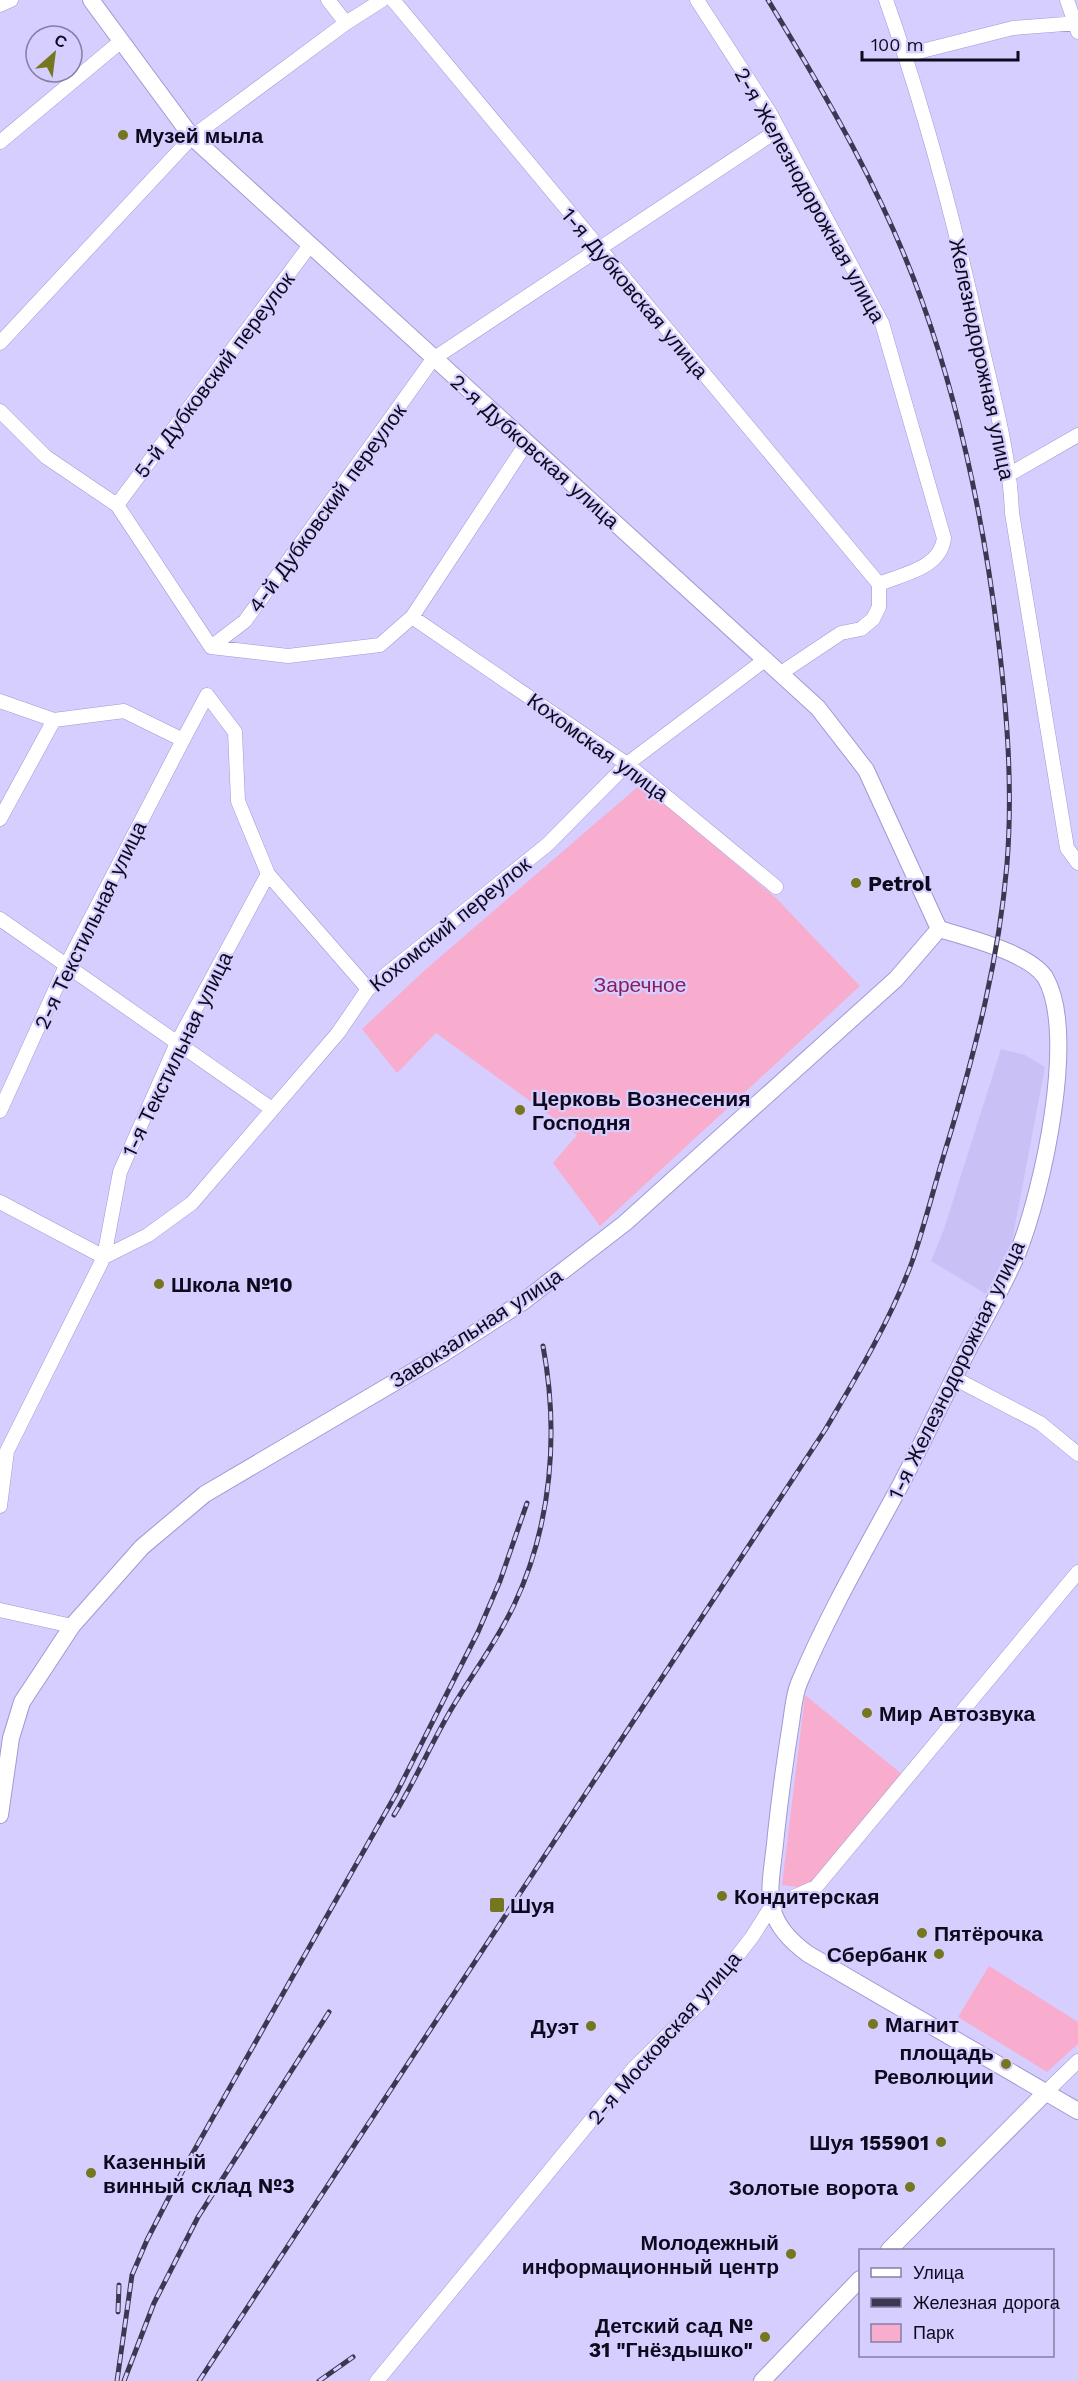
<svg xmlns="http://www.w3.org/2000/svg" width="1078" height="2381" font-family="'Work Sans',sans-serif">
<style>
.built{fill:#c9c1f6}
.green{fill:#f9adce}
.lines{fill:none;stroke-linecap:round;stroke-linejoin:round}
.minor-casing{stroke:#a299d2;stroke-width:15}
.major-casing{stroke:#a299d2;stroke-width:18}
.minor{stroke:#fff;stroke-width:14}
.major{stroke:#fff;stroke-width:16}
.rail-casing{stroke:#3d3852;stroke-width:5}
.rail{stroke:#d5cefe;stroke-width:3;stroke-dasharray:9;stroke-linecap:butt}
.poi-dot{fill:#74771e;stroke:#d5cefe;stroke-width:2}
.labels{text-anchor:middle;dominant-baseline:central;stroke-width:4.5;stroke-linejoin:round;paint-order:stroke}
.poi-label{font-size:21px;font-weight:bold;fill:#0e091d;stroke:#d5cefe;text-anchor:start}
.street-label{font-size:21px;fill:#0e091d;stroke:#d5cefe}
.park-label{font-size:21px;fill:#8a1d5a;stroke:#d5cefe}
</style>
<rect width="100%" height="100%" fill="#d5cefe"/>
<!-- built -->
<path class="built" d="M1001,1049L1025,1055L1045,1067L1012,1241L986,1294L931,1261L944,1229Z"/>
<!-- green -->
<path class="green" d="M641,784L776,898L860,986L600,1226L553,1163L577,1135L436,1033L397,1073L362,1029L425,970Z
M805,1695L903,1775L806,1888L782,1885Z
M989,1966L1078,2022V2044L1047,2072L958,2017Z"/>
<g class="lines">
<!-- minor casing -->
<g class="minor-casing">
<path id="minor" d="M328,0L346,23
M393,0L879,584
M697,0L770,113L882,323L944,538C941,568 903,574 879,584
M886,0C926,113 957,231 982,347C995,403 1010,457 1012,513L1067,848L1078,863
M1067,0L1078,32
M0,5L11,0
M906,55L1013,28L1078,23
M0,142L120,42
M0,343L192,137L346,23L382,0
M0,411L46,457L117,505L211,647L288,656L380,645L412,617L526,444
M1010,474L1078,435
M117,505L310,245
M412,617L627,764L776,887
M211,647L245,621L433,359L778,130
M781,673L841,633L861,629L873,619L879,607V584
M0,701L54,720L124,711L183,740L207,695L235,732L238,801L268,874L368,989
M0,819L54,720
M0,919L272,1109
M0,1111L66,966L183,740
M0,1202L104,1257L148,1235L192,1203L338,1033L368,989L548,844L627,764L766,659
M954,1378L1040,1423L1078,1454
M0,1506L7,1451L104,1257L120,1172L177,1043L268,874
M0,1610L72,1626
M1047,2091L1078,2061
M377,2381L634,2068L704,1999L752,1937L771,1907L816,1887L1078,1572"/>
</g>
<!-- major casing -->
<g class="major-casing">
<path id="major" d="M91,0L192,137L818,708L866,770L939,929
M939,929C966,937 1029,953 1045,977C1078,1033 1042,1193 1018,1252C1004,1286 984,1319 967,1352C945,1395 924,1440 901,1484C866,1549 828,1614 799,1683C794,1695 793,1710 791,1723C785,1760 780,1797 776,1834C771,1890 757,1917 808,1954L1078,2111
M0,1815L11,1738L22,1702L72,1626L142,1547L205,1494L441,1355L524,1301L625,1223L896,979L939,929
M889,2250L1047,2091
M762,2381L860,2279"/>
</g>
<!-- minor -->
<use href="#minor" class="minor"/>
<!-- major -->
<use href="#major" class="major"/>
<!-- rail casing -->
<g class="rail-casing">
<path id="rail" d="M394,1815C414,1783 429,1748 448,1715C469,1678 496,1644 514,1605C552,1525 559,1432 543,1346
M118,2312L119,2285
M117,2381L132,2275L147,2240L182,2172L396,1794L478,1632L500,1581L527,1503
M124,2381L154,2303L198,2217L329,2012
M199,2381L825,1430C857,1376 890,1321 912,1262C926,1221 936,1179 949,1138C976,1048 999,958 1007,864C1013,788 1007,712 998,637C984,524 961,411 923,304C885,196 827,97 768,0
M319,2381L353,2357"/>
</g>
<!-- rail -->
<use href="#rail" class="rail"/>
</g>
<!-- markers -->
<g class="poi-dot">
<circle cx="123" cy="135" r="6"/>
<circle cx="856" cy="883" r="6"/>
<circle cx="520" cy="1110" r="6"/>
<circle cx="159" cy="1284" r="6"/>
<circle cx="867" cy="1713" r="6"/>
<circle cx="722" cy="1896" r="6"/>
<rect x="489" y="1897" width="16" height="16" rx="3"/>
<circle cx="922" cy="1933" r="6"/>
<circle cx="939" cy="1954" r="6"/>
<circle cx="873" cy="2024" r="6"/>
<circle cx="591" cy="2026" r="6"/>
<circle cx="1006" cy="2064" r="6"/>
<circle cx="941" cy="2142" r="6"/>
<circle cx="91" cy="2173" r="6"/>
<circle cx="910" cy="2187" r="6"/>
<circle cx="791" cy="2254" r="6"/>
<circle cx="765" cy="2337" r="6"/>
</g>
<g class="labels">
<!-- poi labels -->
<g class="poi-label">
<text x="135" y="135">Музей мыла</text>
<text x="868" y="883">Petrol</text>
<text x="532" y="1098">Церковь Вознесения<tspan x="532" dy="24">Господня</tspan></text>
<text x="171" y="1284">Школа №10</text>
<text x="879" y="1713">Мир Автозвука</text>
<text x="734" y="1896">Кондитерская</text>
<text x="510" y="1905">Шуя</text>
<text x="934" y="1933">Пятёрочка</text>
<text x="927" y="1954" text-anchor="end">Сбербанк</text>
<text x="885" y="2024">Магнит</text>
<text x="579" y="2026" text-anchor="end">Дуэт</text>
<text x="994" y="2052" text-anchor="end">площадь<tspan x="994" dy="24">Революции</tspan></text>
<text x="929" y="2142" text-anchor="end">Шуя 155901</text>
<text x="103" y="2161">Казенный<tspan x="103" dy="24">винный склад №3</tspan></text>
<text x="898" y="2187" text-anchor="end">Золотые ворота</text>
<text x="779" y="2242" text-anchor="end">Молодежный<tspan x="779" dy="24">информационный центр</tspan></text>
<text x="753" y="2325" text-anchor="end">Детский сад №<tspan x="753" dy="24">31 "Гнёздышко"</tspan></text>
</g>
<!-- street labels -->
<g class="street-label">
<text transform="translate(810 195) rotate(61)">2-я Железнодорожная улица</text>
<text transform="translate(635 293) rotate(50)">1-я Дубковская улица</text>
<text transform="translate(982 359) rotate(78)">Железнодорожная улица</text>
<text transform="translate(214 375) rotate(-53)">5-й Дубковский переулок</text>
<text transform="translate(535 451) rotate(42)">2-я Дубковская улица</text>
<text transform="translate(327 508) rotate(-54)">4-й Дубковский переулок</text>
<text transform="translate(598 747) rotate(36)">Кохомская улица</text>
<text transform="translate(450 924) rotate(-39)">Кохомский переулок</text>
<text transform="translate(90 925) rotate(-64)">2-я Текстильная улица</text>
<text transform="translate(177 1054) rotate(-64)">1-я Текстильная улица</text>
<text transform="translate(476 1328) rotate(-33)">Завокзальная улица</text>
<text transform="translate(956 1370) rotate(-64)">1-я Железнодорожная улица</text>
<text transform="translate(664 2038) rotate(-49)">2-я Московская улица</text>
</g>
<!-- park labels -->
<g class="park-label">
<text x="640" y="984">Заречное</text>
</g>
</g>
<!-- legend -->
<rect x="859" y="2249" width="195" height="108" fill="#d5cefe" stroke="#857fa4" stroke-width="1.5"/>
<rect x="871" y="2268" width="30" height="9" fill="#ffffff" stroke="#857fa4" stroke-width="1.5"/>
<text x="913" y="2279" font-size="18" fill="#0e091d">Улица</text>
<rect x="871" y="2298" width="30" height="9" fill="#3d3852" stroke="#857fa4" stroke-width="1.5"/>
<text x="913" y="2309" font-size="18" fill="#0e091d">Железная дорога</text>
<rect x="871" y="2324" width="30" height="18" fill="#f9adce" stroke="#857fa4" stroke-width="1.5"/>
<text x="913" y="2339" font-size="18" fill="#0e091d">Парк</text>
<!-- north arrow -->
<g transform="translate(54 54) rotate(28)"><circle r="28" fill="#d5cefe" stroke="#857fa4" stroke-width="1.5"/>
<path d="M0-4.5L10 22L0 15L-10 22Z" fill="#74771e"/>
<text y="-9" font-size="16" font-weight="bold" text-anchor="middle" fill="#0e091d">С</text>
</g>
<!-- scale -->
<path d="M862 51v9h156v-9" fill="none" stroke="#0e091d" stroke-width="3"/>
<text x="871" y="51" font-size="18" fill="#0e091d" stroke="#d5cefe" stroke-width="4.5" paint-order="stroke">100 m</text>
</svg>
